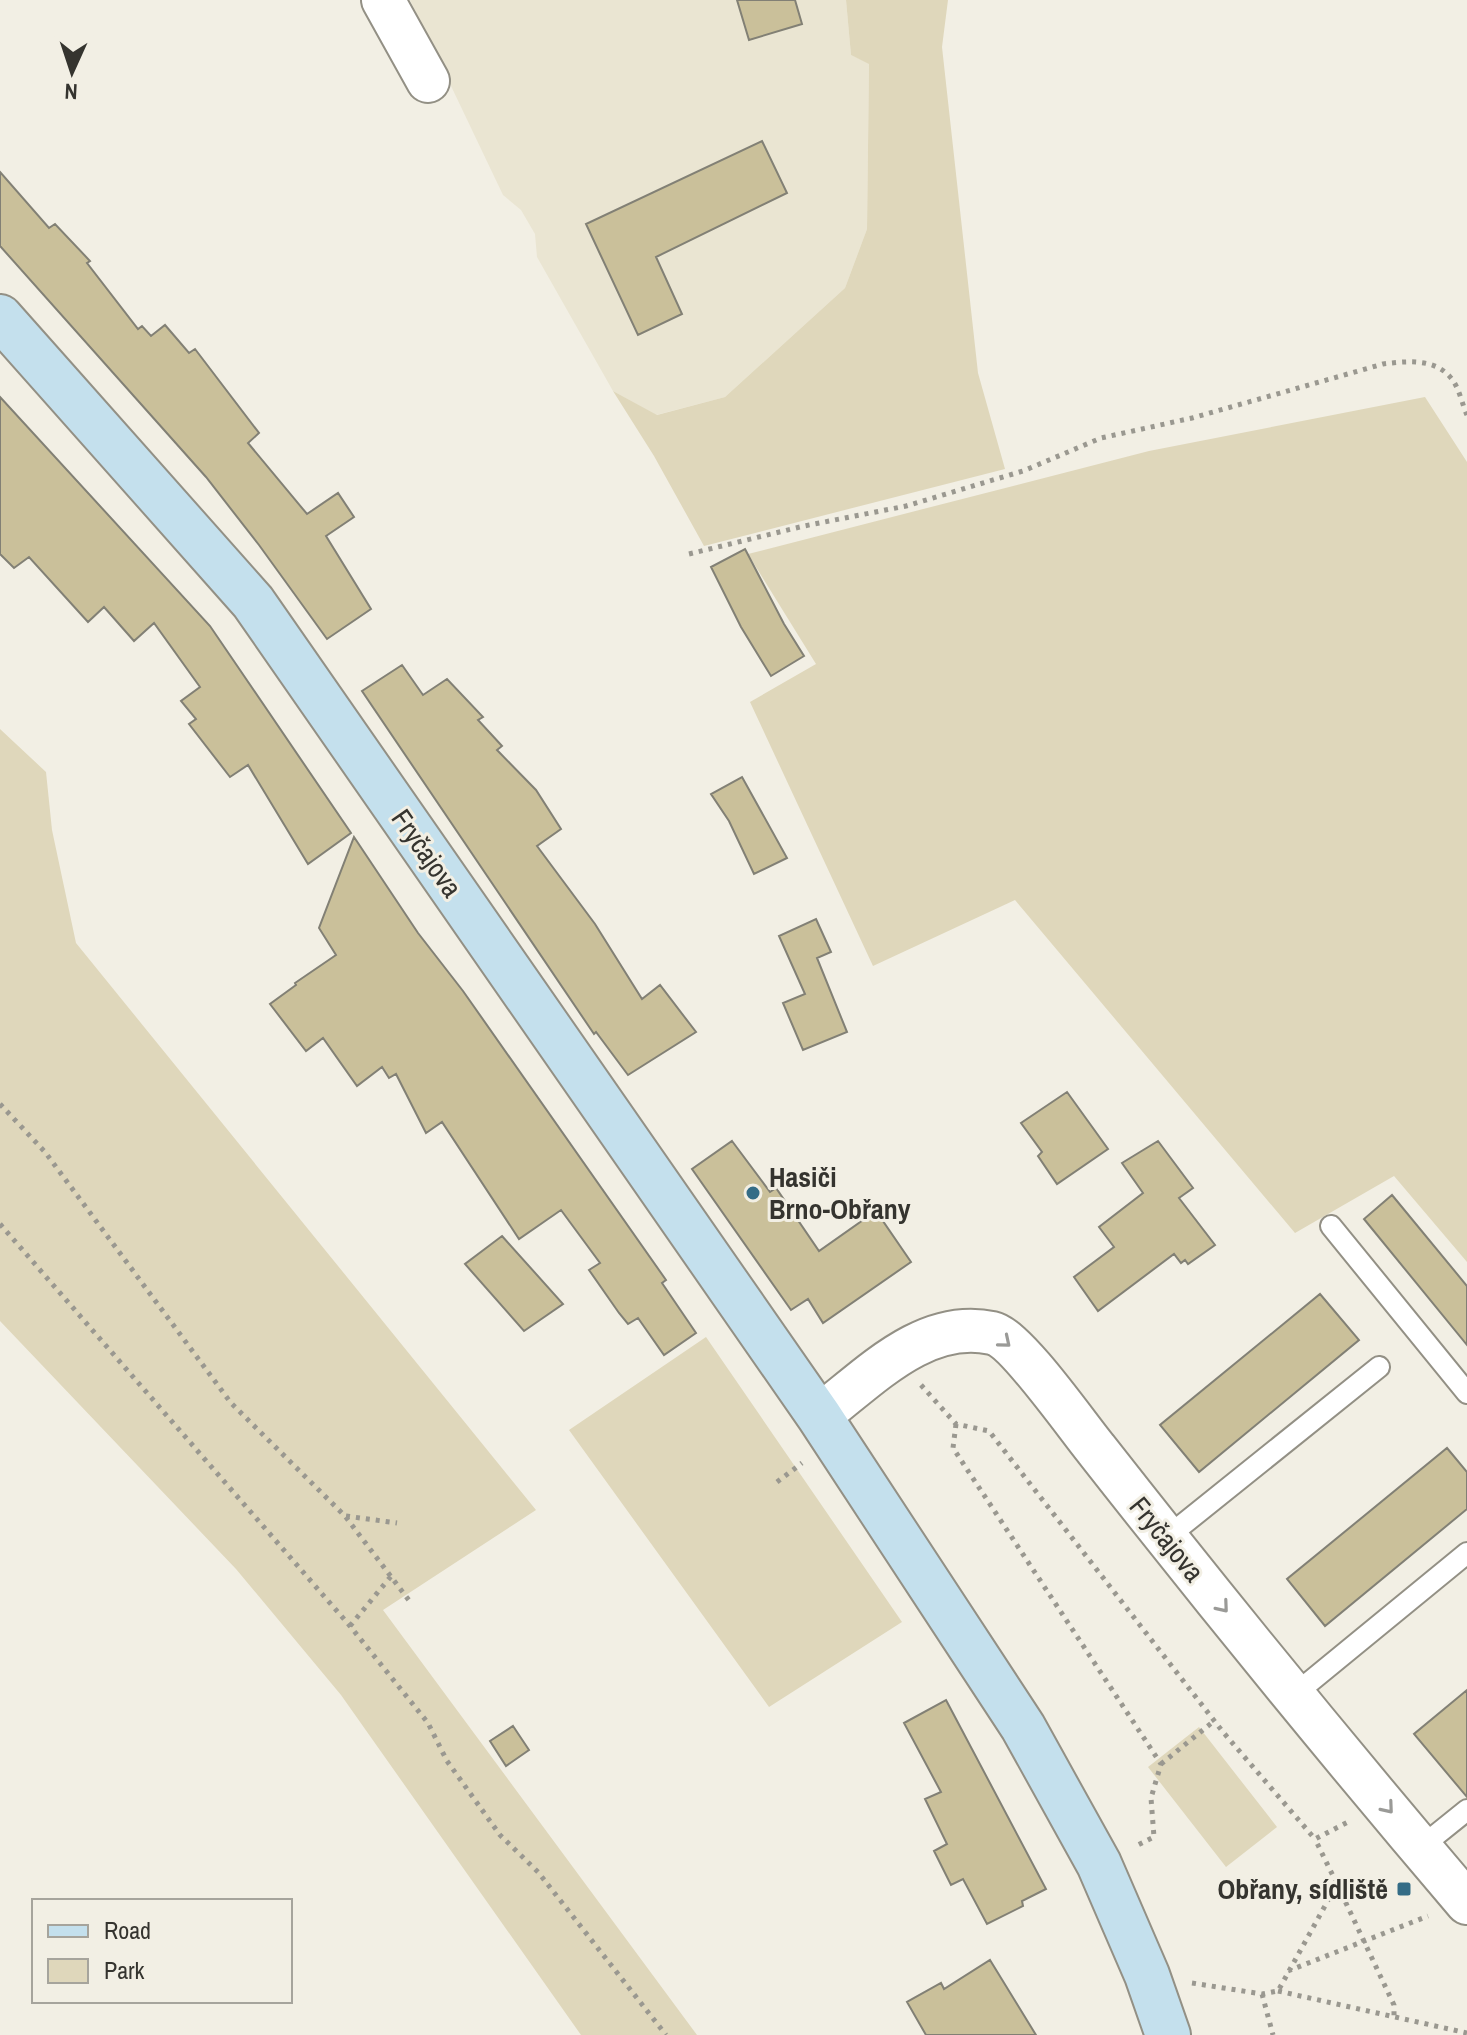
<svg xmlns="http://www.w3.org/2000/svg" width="1467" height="2035" font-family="'Archivo Narrow',sans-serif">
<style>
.built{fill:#eae5d2}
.green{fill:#dfd7bb}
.building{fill:#cac09a;stroke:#828075;stroke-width:2}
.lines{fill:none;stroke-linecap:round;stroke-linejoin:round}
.service-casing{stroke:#939085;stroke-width:24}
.minor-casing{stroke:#939085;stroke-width:46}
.secondary-casing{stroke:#939085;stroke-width:48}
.path{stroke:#9a9890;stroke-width:5;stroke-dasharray:4 6;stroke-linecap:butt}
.service{stroke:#fff;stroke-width:20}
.minor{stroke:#fff;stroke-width:42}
.secondary{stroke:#c4e0ed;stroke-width:44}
.oneway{stroke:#9a9a97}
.poi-dot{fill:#346c86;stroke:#f2efe4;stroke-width:3}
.labels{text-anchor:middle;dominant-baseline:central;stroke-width:6;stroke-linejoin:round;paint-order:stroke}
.street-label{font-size:28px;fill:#35342f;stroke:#f2efe4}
.poi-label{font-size:28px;font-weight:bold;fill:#35342f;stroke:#f2efe4;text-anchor:start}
</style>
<rect width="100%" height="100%" fill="#f2efe4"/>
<!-- built -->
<path class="built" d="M410,0H846L851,55L869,63L867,229L845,288L725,397L656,415L613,391L537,257L535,234L521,210L503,195Z"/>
<!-- green -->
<path class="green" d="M846,0H948L942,47L978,373L1005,469L704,546L654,456L613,391L657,415L725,397L845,288L867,229L869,64L851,55Z
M1425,397L1467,462V1262L1394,1176L1295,1233L1015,900L873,966L750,702L816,664L748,554L1149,451Z
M0,729L46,772L52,830L76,943L536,1510L383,1610L697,2035H581L341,1695L236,1569L0,1321Z
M706,1337L902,1622L769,1707L569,1430Z
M1199,1727L1277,1827L1226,1867L1148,1767Z"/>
<!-- building -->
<path class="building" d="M737,0H795L802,24L749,40Z
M762,141L787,193L656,257L682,314L638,335L586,224Z
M0,172L49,228L55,224L90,261L87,263L138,329L142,326L151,336L165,325L189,353L195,349L259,433L248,443L307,514L338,493L354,517L326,536L371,609L327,639L259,545L206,477L0,246Z
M0,397L210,626L351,833L308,864L248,765L230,777L189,724L196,719L181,701L200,687L154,623L134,641L104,607L88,622L29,557L14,568L0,554Z
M745,549L784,624L804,656L771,676L741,627L711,567Z
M402,665L423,695L447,679L483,717L478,720L502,746L497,750L536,790L561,829L537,846L595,924L642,999L660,985L696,1032L628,1075L596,1032L594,1034L362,691Z
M742,777L787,858L754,874L729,821L711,794Z
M354,837L418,933L463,991L666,1280L662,1283L696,1333L664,1355L638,1318L628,1324L619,1313L589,1270L600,1263L561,1210L519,1239L442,1122L426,1133L396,1074L389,1078L382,1067L357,1086L323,1038L306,1051L270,1004L296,985L295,983L336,955L319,928Z
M816,919L831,952L817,958L847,1032L803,1050L783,1003L805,994L779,936Z
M1067,1092L1108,1149L1057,1184L1038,1156L1042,1152L1021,1123Z
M732,1141L770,1192L776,1188L819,1251L876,1211L911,1262L823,1323L808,1299L791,1310L692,1169Z
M1158,1141L1193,1188L1179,1198L1215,1245L1188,1264L1185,1260L1181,1263L1174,1254L1098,1311L1074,1277L1114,1247L1099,1227L1143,1193L1122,1163Z
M1392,1195L1467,1286V1345L1364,1219Z
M502,1236L563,1304L524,1331L465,1264Z
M1320,1294L1359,1340L1199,1472L1160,1425Z
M1447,1448L1467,1472V1509L1325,1626L1287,1579Z
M1467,1690V1797L1414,1734Z
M946,1700L1046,1889L1022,1901L1023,1906L987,1924L963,1879L951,1885L934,1851L947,1844L925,1799L941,1792L904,1723Z
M513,1726L529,1750L506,1766L490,1741Z
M990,1960L1036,2035H926L907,2002L941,1983L944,1989Z"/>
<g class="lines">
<!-- service casing -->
<g class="service-casing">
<path id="service" d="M1331,1226L1467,1393
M1166,1538L1379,1367
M1295,1694L1467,1553
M1421,1847L1467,1810"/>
</g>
<!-- minor casing -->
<g class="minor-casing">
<path id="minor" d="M383,0L428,81
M819,1416C869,1378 924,1318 992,1333C1016,1338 1077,1426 1096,1449C1216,1602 1340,1754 1467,1903"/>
</g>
<!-- secondary casing -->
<g class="secondary-casing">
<path id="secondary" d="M0,317L253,602L819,1416L1023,1727L1099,1864L1147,1975L1168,2035"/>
</g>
<!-- path -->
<path class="path" d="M689,554L804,526L906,506L1023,471L1101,438L1192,418L1383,364C1406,361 1435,358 1451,378C1459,387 1462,404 1467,415
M0,1104L45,1152L231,1403L345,1516L411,1603
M0,1224L350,1626L428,1723L447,1761L500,1835L538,1872L666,2035
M921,1385L956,1424L989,1431L1223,1732L1315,1839L1348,1822
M956,1424L953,1448L1161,1764L1151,1798L1154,1837L1134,1847
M777,1482L802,1463
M346,1516L397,1523
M350,1626L392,1575
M1161,1764L1214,1721
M1337,1884L1394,2005V2018
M1288,1971L1428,1916
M1192,1983L1262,1994L1278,1991L1337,1884L1315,1839
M1278,1991L1467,2033
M1262,1994L1273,2035"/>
<!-- service -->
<use href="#service" class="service"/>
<!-- minor -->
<use href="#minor" class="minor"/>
<!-- secondary -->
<use href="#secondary" class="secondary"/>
</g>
<!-- one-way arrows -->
<defs><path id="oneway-chevron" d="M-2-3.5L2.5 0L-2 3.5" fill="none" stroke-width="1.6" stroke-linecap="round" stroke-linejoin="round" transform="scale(2)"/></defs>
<g class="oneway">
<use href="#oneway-chevron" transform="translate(1005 1342) rotate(40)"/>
<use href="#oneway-chevron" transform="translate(1223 1607) rotate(50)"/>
<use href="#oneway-chevron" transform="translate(1388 1808) rotate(50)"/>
</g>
<!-- markers -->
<g class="poi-dot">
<circle cx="753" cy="1193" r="8"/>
<rect x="1396" y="1881" width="16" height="16" rx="4"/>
</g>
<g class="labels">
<!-- street labels -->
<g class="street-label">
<text transform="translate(427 853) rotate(55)">Fryčajova</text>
<text transform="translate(1167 1539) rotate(51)">Fryčajova</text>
</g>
<!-- poi labels -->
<g class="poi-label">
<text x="769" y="1177">Hasiči<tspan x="769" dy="32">Brno-Obřany</tspan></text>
<text x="1388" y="1889" text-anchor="end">Obřany, sídliště</text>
</g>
</g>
<!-- legend -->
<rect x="32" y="1899" width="260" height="104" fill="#f2efe4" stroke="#a6a49c" stroke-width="2"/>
<rect x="48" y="1925" width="40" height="12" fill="#c4e0ed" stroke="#a6a49c" stroke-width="2"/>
<text x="104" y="1939" font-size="24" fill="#35342f">Road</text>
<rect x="48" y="1959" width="40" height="24" fill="#dfd7bb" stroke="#a6a49c" stroke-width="2"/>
<text x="104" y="1979" font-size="24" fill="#35342f">Park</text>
<!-- north arrow -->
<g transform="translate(72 72) rotate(183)" stroke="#f2efe4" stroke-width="6" paint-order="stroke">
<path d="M0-6L14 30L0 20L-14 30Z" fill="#35342f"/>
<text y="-12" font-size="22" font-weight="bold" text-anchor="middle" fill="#35342f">N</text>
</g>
</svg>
